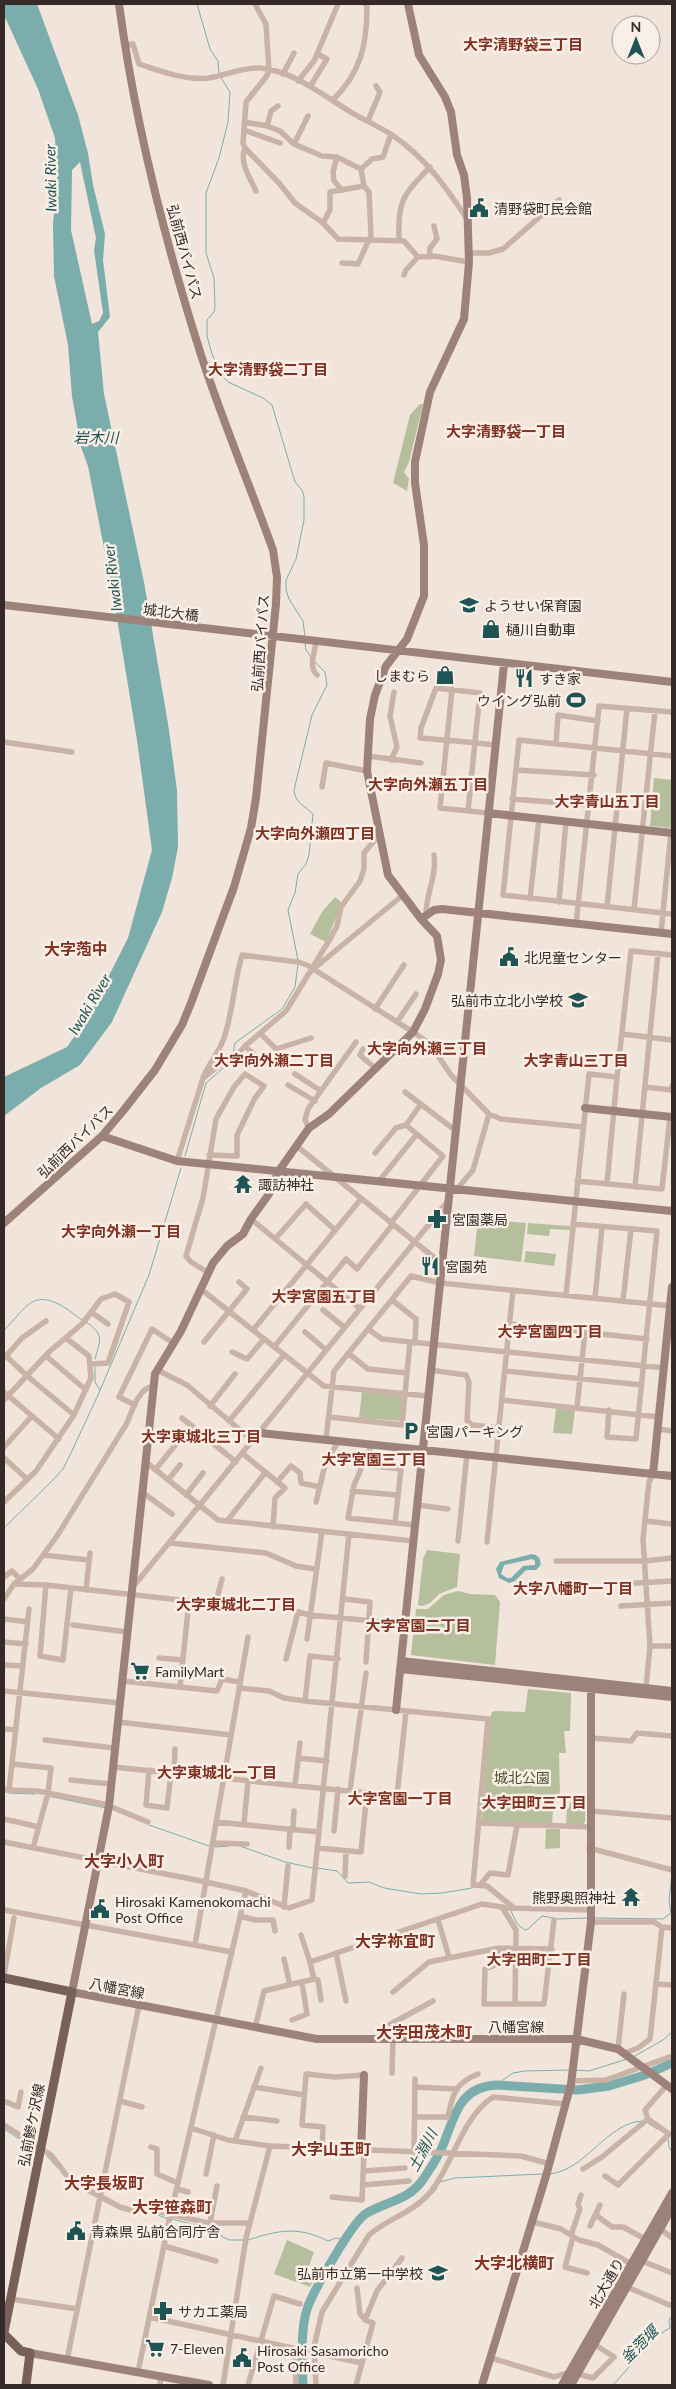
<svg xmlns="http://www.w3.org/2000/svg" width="676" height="2389" font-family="Lato,'Noto Sans JP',sans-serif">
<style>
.green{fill:#b6bf9b}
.water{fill:#7aadab;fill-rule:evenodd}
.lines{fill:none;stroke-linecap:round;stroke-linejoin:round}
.stream{stroke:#7aadab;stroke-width:1}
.river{stroke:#7aadab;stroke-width:9}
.street{stroke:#c8b3a6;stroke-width:5.5}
.secondary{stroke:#9c8278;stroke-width:8}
.primary{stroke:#766058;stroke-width:9}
.labels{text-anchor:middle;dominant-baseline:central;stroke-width:5;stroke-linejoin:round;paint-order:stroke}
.poi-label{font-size:14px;fill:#352a27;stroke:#f9efe6;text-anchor:start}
.street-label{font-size:14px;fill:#352a27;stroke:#f9efe6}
.park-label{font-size:14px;fill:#47522b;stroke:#f9efe6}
.neighbourhood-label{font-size:15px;font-weight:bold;fill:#813122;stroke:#f9efe6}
.water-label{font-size:15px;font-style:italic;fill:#1e5554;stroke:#f9efe6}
.quarter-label{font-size:16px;font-weight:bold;fill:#813122;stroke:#f9efe6}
</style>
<rect width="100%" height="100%" fill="#f1e4da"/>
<!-- green -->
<path class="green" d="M420,404H423L409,462L404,472L409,479L407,491L393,483L410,415Z
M654,778L672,780V828L650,826Z
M335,897L342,903L326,942L310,934L322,912Z
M478,1219L526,1223L521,1262L474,1256Z
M528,1223L570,1226V1230L550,1229L549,1236L527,1234Z
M526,1251L556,1254L554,1266L524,1262Z
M362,1392L401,1396L403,1399L400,1421L359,1418Z
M556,1409L575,1410L572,1434L553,1433Z
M427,1550L460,1554L457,1587L439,1594L430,1603L422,1606L418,1605L423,1559Z
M458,1591L470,1594L495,1595L500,1602L495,1665L411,1655L416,1609H428L444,1595Z
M528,1689L571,1693L570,1731H564L566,1753H559L560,1794L554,1796L552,1824L482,1821L490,1717L492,1712L495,1711L525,1712Z
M579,1801L585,1803V1822L583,1824H566L567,1808H569L570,1802Z
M546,1829H560V1848L545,1849Z
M287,2240L314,2252L306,2274L316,2277L310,2287L274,2274Z"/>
<!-- water -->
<path class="water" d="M4,4H37L78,115L88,153L93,185L105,234L103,260L110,317L98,332L104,394L144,582L169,730L177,791L178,847L172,878L162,912L112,1022L80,1065L41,1088L4,1116V1077L67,1047L88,1017L128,938L152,850L137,740L113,594L88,466L81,447L72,396L68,345L54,276L53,224L57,178L55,138L38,89L4,15ZM80,162L96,238L94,250L103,313L99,321L92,324L71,230L72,170Z
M532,1554C538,1555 542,1559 540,1566L536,1570H526L515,1581L509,1583L499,1578L496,1569L500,1562ZM532,1559L535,1561V1565L523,1566L511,1578H507L501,1574L504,1565Z"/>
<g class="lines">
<!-- stream -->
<path class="stream" d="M197,4L210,49L218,61L219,73
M221,78L230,92L228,122L219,158L206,193V253L214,278L215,307L214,312L207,320V336L212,354L222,376L228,382L263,398L272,405L295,482L302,490L304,497V520L296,559L286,580V590L289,599L303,621L305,636
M305,643L306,650L311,657
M298,960L288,910L295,893L298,874L306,864L309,855L313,814C304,805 295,803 294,790L312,715L327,685L325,672L315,662
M233,1054L235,1043L282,1009L295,987L298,964
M185,1156L206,1083L230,1062
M86,1322C105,1335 100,1339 95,1359
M4,1330C13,1322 22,1308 32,1302C50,1293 69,1311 82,1320
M95,1366V1382L100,1390
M4,1528L52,1481L63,1469L70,1455L98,1395L149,1275L181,1168
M9,1793L35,1794
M48,1796L106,1808
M149,1825L209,1846
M240,1846L285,1862L313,1868
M215,1847L229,1846
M317,1868L337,1871L348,1883L369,1882L384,1888L421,1894L442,1893L472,1888
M511,1911L517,1924L525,1930L528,1929L542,1916L553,1918
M594,1918L663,1919L671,1913L669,1901L672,1874
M557,1919L588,1918
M633,2057L663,2040L672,2032
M575,2070L589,2071L627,2059
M496,2085L513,2073L525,2071L569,2070
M648,2123L657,2129
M4,2129L37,2150
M668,2138L669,2147L672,2152
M47,2156L56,2166
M549,2174C586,2171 606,2123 642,2121
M440,2182L455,2178L543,2174
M433,2193L437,2188
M156,2214L168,2219
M172,2219L204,2227L229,2240H244
M248,2240C279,2230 298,2226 328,2241L336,2238L345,2240
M613,2385L658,2335L670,2328L669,2320L672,2316"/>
<!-- river -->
<path class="river" d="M303,2385C302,2362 300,2328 308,2306C315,2289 353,2220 367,2213C388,2201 410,2200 424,2178C430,2169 439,2156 443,2145C455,2116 459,2087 496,2085L578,2090L609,2086L645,2075L672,2063"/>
<!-- street -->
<path class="street" d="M255,4L266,24L269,71L266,77L246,102L243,143L245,148L279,183L295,203L323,223L338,239L404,241L418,257L434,256L469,262
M124,45L133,44L139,64C161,71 186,81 209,78C227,75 242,67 261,68C295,72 321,94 349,111C363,120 379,126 392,135C425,157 446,187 467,219
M283,74L294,53
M298,81L314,61L338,4
M311,85L327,59L317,54
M333,100C361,72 367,45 367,6L365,4
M368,121L380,92L376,86
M245,122L267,126L280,131L294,144L322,156L337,157L361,169L364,186L369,192L371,235L358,264L342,263
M267,126L271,111L278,106
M244,130L280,143
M294,144L308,116
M245,148C239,162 250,178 256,191
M337,157L333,172L334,181L342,190
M361,169L372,159L383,157L391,134
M323,223L330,210V192L364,186
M399,241C398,200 402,196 430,167
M469,253H489L503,249L559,200
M429,257L430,248L437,239L434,226
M404,275L406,270L418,257
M316,642C315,652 308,667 317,675
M452,689L440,808L488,813
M4,742L72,752
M556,744L558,715L598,721
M368,756L421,763
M672,756L519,740L503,895L672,914
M391,760L397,747L390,716L394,692
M516,770L594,775
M322,787L326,763L367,771
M512,799L590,805
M468,811L480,693L436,688L421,728L420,738C445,740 470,742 495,745
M530,899L539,818
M559,902L566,821
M607,907L627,708
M634,909L655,711
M426,914C426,894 437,875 434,855
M576,925L599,706L672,712
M661,933L671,832
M317,966L403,895
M375,1009L404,965
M397,1022L416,994
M261,1034L276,1049L311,1038
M622,1034L672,1040
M245,1046L261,1061L271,1060
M363,1049L360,1055L376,1069
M295,1074L321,1091
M203,1078C209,1063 219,1053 224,1038C233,1012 234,982 242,955L298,962L307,965L413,1032L430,1044L451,1075L489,1114L501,1119L583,1127
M288,1085L315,1101
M645,1087L672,1090V1086
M405,1092L456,1131
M406,1125L421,1104
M309,1128L305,1120L308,1109L356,1042
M298,1147L442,1264
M375,1153L396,1128L406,1125L443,1156L391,1223
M177,1161L203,1078L218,1066L237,1055L245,1046L286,1011L330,939L337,926L341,907L360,881L364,869V853L379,835
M379,1181L417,1134
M577,1181L662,1189L670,1117
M607,1184L617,1077
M635,1187L658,953
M457,1189L473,1170L489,1114
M251,1219L359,1308
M573,1224L657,1231L636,1439L607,1437L609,1410
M276,1238L306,1204L335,1230
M209,1273L191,1262L186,1256L203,1198L216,1119L234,1087L245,1074L264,1086L255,1098L237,1135V1156L209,1155
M202,1290L324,1386L428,1396
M566,1295L589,1074L617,1077L631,951L672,955
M595,1298L602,1227
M392,1300L416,1319L415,1343
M623,1301L631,1229
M323,1310L344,1327
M91,1312L108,1324
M510,1324L647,1339
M368,1329L382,1339L664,1368
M253,1330L361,1199
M305,1332L326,1350
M204,1342L247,1289L239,1282
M274,1347L346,1259L357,1269L393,1224
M232,1352L247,1359L264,1339
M348,1353L368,1369L407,1373
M4,1354L26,1375L74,1415
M6,1356L22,1338L46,1321
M46,1356L86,1390
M157,1370L187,1385L253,1441
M430,1370L466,1375L469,1382L467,1421L472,1425L499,1428
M505,1371L642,1385
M4,1392L59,1439
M4,1400L49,1352L83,1323L101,1299L115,1294L129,1302L108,1363L91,1364
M502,1400L659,1417
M135,1405L119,1397L152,1329L173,1343
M210,1406L235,1374
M577,1407L585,1332
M329,1417L402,1425L410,1342
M182,1418L236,1462
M229,1421L284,1355
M658,1429L672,1431
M326,1439L334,1371L411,1276L440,1283L672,1306
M372,1444L354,1485L348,1518L415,1525
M4,1447L32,1416
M243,1454L285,1488L275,1498L273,1527
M4,1458L27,1479
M146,1462L218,1520L413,1541
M364,1465L401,1469L395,1523
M155,1470L181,1438
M168,1480L180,1465
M277,1482L291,1466L300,1473L301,1483L320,1487
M352,1491L397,1495
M142,1492L172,1514
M186,1495L203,1473
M4,1502L36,1471L74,1415L91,1378L89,1356L66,1338
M316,1502L326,1461L339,1441
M417,1505L448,1509
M227,1521L265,1473
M645,1521L672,1524
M458,1541L467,1454
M487,1542L513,1290
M170,1543L266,1553L296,1566L315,1569
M43,1555L89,1560
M556,1561H645L672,1558
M4,1577L12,1571L20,1579
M14,1584L46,1585L189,1601L194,1605L215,1606L222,1579
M619,1584L672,1581
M46,1585L40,1656L63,1660L71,1588
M132,1588L448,1201
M86,1590L90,1553
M4,1599L14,1584L33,1569L57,1536L127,1423C132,1411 139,1387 154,1386
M344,1599L370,1602L366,1662
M621,1606L672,1603
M4,1619L28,1622
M73,1625L127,1632
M307,1639L322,1531
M4,1642L26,1644
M650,1646H672
M159,1658L183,1660
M286,1659L298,1612L310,1615L405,1624
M4,1665L23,1666
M122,1681L217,1691L222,1679L240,1682
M180,1687L189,1601
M240,1688L269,1691L284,1698L305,1701L488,1719L473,1885L487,1886L514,1908
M646,1688L650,1646L643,1539L649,1482L653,1474
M4,1691L120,1703
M305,1701L310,1656L338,1659
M118,1722L231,1735
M4,1729L16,1730
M591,1738L631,1741L637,1733L672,1736
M45,1740L114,1748
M298,1758L327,1761
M12,1764L51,1768L48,1793L33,1848
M113,1767L397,1796L406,1711
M149,1770L146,1805L167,1808L171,1773
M174,1773L175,1749
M71,1780L111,1784
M295,1785L300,1743
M4,1790L37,1791L104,1804L148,1822
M9,1790L29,1609
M350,1790L366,1673
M591,1811L672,1818
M4,1819L39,1827
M216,1822L319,1832
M479,1823L591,1827
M244,1824L248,1781
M293,1830L294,1811
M334,1831L338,1789
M4,1842L206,1882L246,1891L289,1908L312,1900L349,1534
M213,1843L247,1844
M289,1847L290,1829
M317,1848L361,1852L367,1792
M589,1848L672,1870
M345,1876L346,1851
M480,1885L490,1873L508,1875L517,1825
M284,1907L288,1866
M502,1907L516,1930L515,2004
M4,1910L232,1952
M240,1916L255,1920H273L275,1931
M438,1920L449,1957
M591,1922H654L662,1927L672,1928
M301,1935L310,1962
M195,1945L248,1637
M499,1948L495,1965L485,1969L484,2004H544L554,1920
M336,1953L346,2001
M284,1959L290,1985
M4,1975L14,1918
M314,1979L318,1980L321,2000
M656,1984L672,1985
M393,1992L429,1962L499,1948L552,1949
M292,2020L307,2014L302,1983
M255,2028L264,1991L314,1979L310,1962L482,1904L508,1908L590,1910
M388,2038L387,2026L433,2001
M618,2049L624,1994
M625,2053L638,2048L650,2039L662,1927
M392,2073L393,2038
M571,2081L606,2080L672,2056
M254,2087L304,2095
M415,2087L456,2089
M4,2101L18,2107L21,2092
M120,2101L142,2107
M243,2117L277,2121
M415,2117H448C452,2095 456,2082 478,2074
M4,2125L51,2155L71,2181L120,2207L130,2210L144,2208L208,2223H249
M191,2128L228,2140L270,2146L521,2156L550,2164
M235,2141L261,2068
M151,2147L157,2149V2174L178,2183
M322,2149L323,2127L302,2125L306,2074L335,2077L364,2075
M414,2153L415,2079
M583,2169L602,2157L648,2119
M364,2171L405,2168
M206,2174L214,2135
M605,2176L618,2185L669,2134L648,2119L645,2110L667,2085
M363,2185L409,2181
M177,2189L188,2192
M332,2197L362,2200L364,2151
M596,2215L612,2227H623L645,2239
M533,2222L561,2229L579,2240L598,2245L633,2265
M210,2223L217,2186
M590,2226L600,2205
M658,2227L672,2238
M571,2235L580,2209L578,2204L581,2195
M573,2237L565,2267L587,2273
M164,2246L216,2261
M642,2261L672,2273
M627,2287L672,2306
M357,2288L360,2314L365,2319
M11,2299L77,2309
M149,2317L362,2363
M294,2349L296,2385
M491,2358L554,2377L570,2372L593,2378L614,2357L594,2344
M67,2360L139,2005
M138,2372L169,2221L246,1891
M160,2385L161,2376
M223,2385L246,2238L270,2146
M248,2385L274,2296L300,2304
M316,2385L314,2347L322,2312L369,2235C387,2219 410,2214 427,2196C453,2167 460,2119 493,2097L566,2104
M356,2385L373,2323L365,2320L377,2291L402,2258"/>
<!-- secondary -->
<path class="secondary" d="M408,4L419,55L445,97L451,112L457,155L464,175L467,198L469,262L464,319L430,392L415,462V483L424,545V596L407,639L386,666L375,695L370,719L367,771L388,875L421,919L437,936L441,960L438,974L425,1009L413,1032L329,1114L309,1128L278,1172L269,1194L251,1219L243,1234L227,1246L213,1263L181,1331L155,1374L109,1806L72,1992L317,2039H576L618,2049L672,2089
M4,605L672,682
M488,813L672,833
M421,919L434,910L442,909L672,934
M585,1108L672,1117
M102,1136L177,1161L672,1211
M4,1223L102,1136L123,1111L155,1070L182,1025L191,1003L234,887L251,828L256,798L276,604L277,577L273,550C250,486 223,422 202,358C165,242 135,124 119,4
M260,1433L672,1476
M653,1474L672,1287
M401,1661L672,1691
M400,1669L672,1697
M396,1710L504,664
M361,2151L364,2075
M30,2353L209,2385
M482,2385L546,2176L571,2084L591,1922V1682
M562,2385L672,2193
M571,2385L672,2208"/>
<!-- primary -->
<path class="primary" d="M4,1978L72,1992L4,2332
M4,2334L21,2351L30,2353L26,2385"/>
</g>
<!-- icons -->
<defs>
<g id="civic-bare" transform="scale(1.5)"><path d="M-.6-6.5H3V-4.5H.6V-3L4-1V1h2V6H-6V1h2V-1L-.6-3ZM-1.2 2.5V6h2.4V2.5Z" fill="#1e5554" stroke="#f9efe6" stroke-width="2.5" paint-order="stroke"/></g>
<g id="school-bare" transform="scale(1.5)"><path d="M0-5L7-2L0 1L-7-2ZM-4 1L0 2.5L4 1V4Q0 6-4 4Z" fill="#1e5554" stroke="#f9efe6" stroke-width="2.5" paint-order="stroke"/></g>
<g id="shop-bare" transform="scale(1.5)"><path d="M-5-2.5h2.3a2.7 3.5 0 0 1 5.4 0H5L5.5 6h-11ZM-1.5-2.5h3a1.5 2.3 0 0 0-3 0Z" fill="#1e5554" stroke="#f9efe6" stroke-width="2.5" paint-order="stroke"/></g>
<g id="restaurant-bare" transform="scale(1.5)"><path d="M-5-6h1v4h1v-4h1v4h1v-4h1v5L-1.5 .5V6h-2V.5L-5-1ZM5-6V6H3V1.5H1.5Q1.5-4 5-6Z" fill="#1e5554" stroke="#f9efe6" stroke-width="2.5" paint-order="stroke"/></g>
<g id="stadium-bare" transform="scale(1.5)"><path d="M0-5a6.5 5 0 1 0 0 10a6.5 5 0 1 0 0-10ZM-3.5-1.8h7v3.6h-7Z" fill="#1e5554" stroke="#f9efe6" stroke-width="2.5" paint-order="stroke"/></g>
<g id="temple-bare" transform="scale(1.5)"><path d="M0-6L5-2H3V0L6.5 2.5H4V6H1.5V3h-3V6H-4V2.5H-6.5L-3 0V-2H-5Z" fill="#1e5554" stroke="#f9efe6" stroke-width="2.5" paint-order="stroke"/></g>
<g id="pharmacy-bare" transform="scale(1.5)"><path d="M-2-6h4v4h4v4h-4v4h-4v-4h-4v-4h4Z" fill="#1e5554" stroke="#f9efe6" stroke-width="2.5" paint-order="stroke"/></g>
<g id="parking-bare" transform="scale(1.5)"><path d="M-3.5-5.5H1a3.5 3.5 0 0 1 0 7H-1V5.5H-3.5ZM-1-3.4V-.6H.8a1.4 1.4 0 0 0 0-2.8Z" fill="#1e5554" stroke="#f9efe6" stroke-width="2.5" paint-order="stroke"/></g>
<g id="supermarket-bare" transform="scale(1.5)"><path d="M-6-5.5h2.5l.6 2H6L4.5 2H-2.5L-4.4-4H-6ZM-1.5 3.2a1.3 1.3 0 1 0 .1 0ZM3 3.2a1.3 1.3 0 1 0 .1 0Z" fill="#1e5554" stroke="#f9efe6" stroke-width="2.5" paint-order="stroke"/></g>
</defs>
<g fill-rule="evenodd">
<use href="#civic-bare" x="479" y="208"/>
<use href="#school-bare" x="469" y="605"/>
<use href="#shop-bare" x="491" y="629"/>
<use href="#shop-bare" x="445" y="675"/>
<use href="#restaurant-bare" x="524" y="678"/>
<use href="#stadium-bare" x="576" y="700"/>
<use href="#civic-bare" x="509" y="957"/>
<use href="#school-bare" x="578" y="1000"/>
<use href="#temple-bare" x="243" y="1184"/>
<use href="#pharmacy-bare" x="437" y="1219"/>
<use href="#restaurant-bare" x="430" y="1266"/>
<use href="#parking-bare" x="411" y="1431"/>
<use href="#supermarket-bare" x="140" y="1671"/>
<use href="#temple-bare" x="631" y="1897"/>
<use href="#civic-bare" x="100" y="1909"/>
<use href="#civic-bare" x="76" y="2231"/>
<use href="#school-bare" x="438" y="2273"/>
<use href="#pharmacy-bare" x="163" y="2311"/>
<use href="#supermarket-bare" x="155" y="2348"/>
<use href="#civic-bare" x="242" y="2358"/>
</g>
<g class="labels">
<!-- poi labels -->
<g class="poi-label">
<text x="494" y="208">清野袋町民会館</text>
<text x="484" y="605">ようせい保育園</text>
<text x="506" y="629">樋川自動車</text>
<text x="430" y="675" text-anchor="end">しまむら</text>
<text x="539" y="678">すき家</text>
<text x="561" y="700" text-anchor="end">ウイング弘前</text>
<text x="524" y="957">北児童センター</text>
<text x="563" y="1000" text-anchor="end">弘前市立北小学校</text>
<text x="258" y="1184">諏訪神社</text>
<text x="452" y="1219">宮園薬局</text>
<text x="445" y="1266">宮園苑</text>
<text x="426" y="1431">宮園パーキング</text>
<text x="155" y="1671">FamilyMart</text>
<text x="616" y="1897" text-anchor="end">熊野奥照神社</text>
<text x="115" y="1901">Hirosaki Kamenokomachi<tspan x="115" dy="16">Post Office</tspan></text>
<text x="91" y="2231">青森県 弘前合同庁舎</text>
<text x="423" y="2273" text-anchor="end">弘前市立第一中学校</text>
<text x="178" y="2311">サカエ薬局</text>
<text x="170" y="2348">7-Eleven</text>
<text x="257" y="2350">Hirosaki Sasamoricho<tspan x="257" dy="16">Post Office</tspan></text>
</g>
<!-- street labels -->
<g class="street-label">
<text transform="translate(185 252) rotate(75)">弘前西バイパス</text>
<text transform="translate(171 612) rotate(7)">城北大橋</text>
<text transform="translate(260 643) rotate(-86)">弘前西バイパス</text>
<text transform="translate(75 1141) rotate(-44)">弘前西バイパス</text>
<text transform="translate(117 1988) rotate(11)">八幡宮線</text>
<text x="516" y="2026">八幡宮線</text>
<text transform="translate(31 2125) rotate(-79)">弘前鰺ケ沢線</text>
<text transform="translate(606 2283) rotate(-60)">北大通り</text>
</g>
<!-- park labels -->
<g class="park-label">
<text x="522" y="1777">城北公園</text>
</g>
<!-- neighbourhood labels -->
<g class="neighbourhood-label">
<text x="523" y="44">大字清野袋三丁目</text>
<text x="268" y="369">大字清野袋二丁目</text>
<text x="506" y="431">大字清野袋一丁目</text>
<text x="428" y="784">大字向外瀬五丁目</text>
<text x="607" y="801">大字青山五丁目</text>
<text x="315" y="833">大字向外瀬四丁目</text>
<text x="427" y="1048">大字向外瀬三丁目</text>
<text x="274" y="1060">大字向外瀬二丁目</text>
<text x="576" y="1060">大字青山三丁目</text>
<text x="121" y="1231">大字向外瀬一丁目</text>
<text x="324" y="1296">大字宮園五丁目</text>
<text x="550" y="1331">大字宮園四丁目</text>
<text x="201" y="1436">大字東城北三丁目</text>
<text x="374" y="1459">大字宮園三丁目</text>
<text x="573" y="1588">大字八幡町一丁目</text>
<text x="236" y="1604">大字東城北二丁目</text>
<text x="418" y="1625">大字宮園二丁目</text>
<text x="217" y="1772">大字東城北一丁目</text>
<text x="400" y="1798">大字宮園一丁目</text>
<text x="534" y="1802">大字田町三丁目</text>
<text x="539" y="1959">大字田町二丁目</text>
</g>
<!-- water labels -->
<g class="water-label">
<text transform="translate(50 178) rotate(-91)">Iwaki River</text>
<text x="96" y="437">岩木川</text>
<text transform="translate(112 578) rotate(-97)">Iwaki River</text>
<text transform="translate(89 1004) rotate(-59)">Iwaki River</text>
<text transform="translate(422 2150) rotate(-62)">土淵川</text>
<text transform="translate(639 2344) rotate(-45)">釜萢堰</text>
</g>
<!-- quarter labels -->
<g class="quarter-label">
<text x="76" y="948">大字萢中</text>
<text x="124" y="1860">大字小人町</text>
<text x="395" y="1940">大字祢宜町</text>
<text x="424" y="2031">大字田茂木町</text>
<text x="331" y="2148">大字山王町</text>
<text x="104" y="2182">大字長坂町</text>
<text x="172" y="2206">大字笹森町</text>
<text x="514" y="2262">大字北横町</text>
</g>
</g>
<!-- border -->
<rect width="676" height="2389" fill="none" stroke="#352a27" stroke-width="10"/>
<!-- north arrow -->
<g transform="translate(636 40)"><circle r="24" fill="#f9efe6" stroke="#aba09a"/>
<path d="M0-4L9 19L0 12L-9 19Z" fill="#1e5554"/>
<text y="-8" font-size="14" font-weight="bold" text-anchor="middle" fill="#352a27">N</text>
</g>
</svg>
